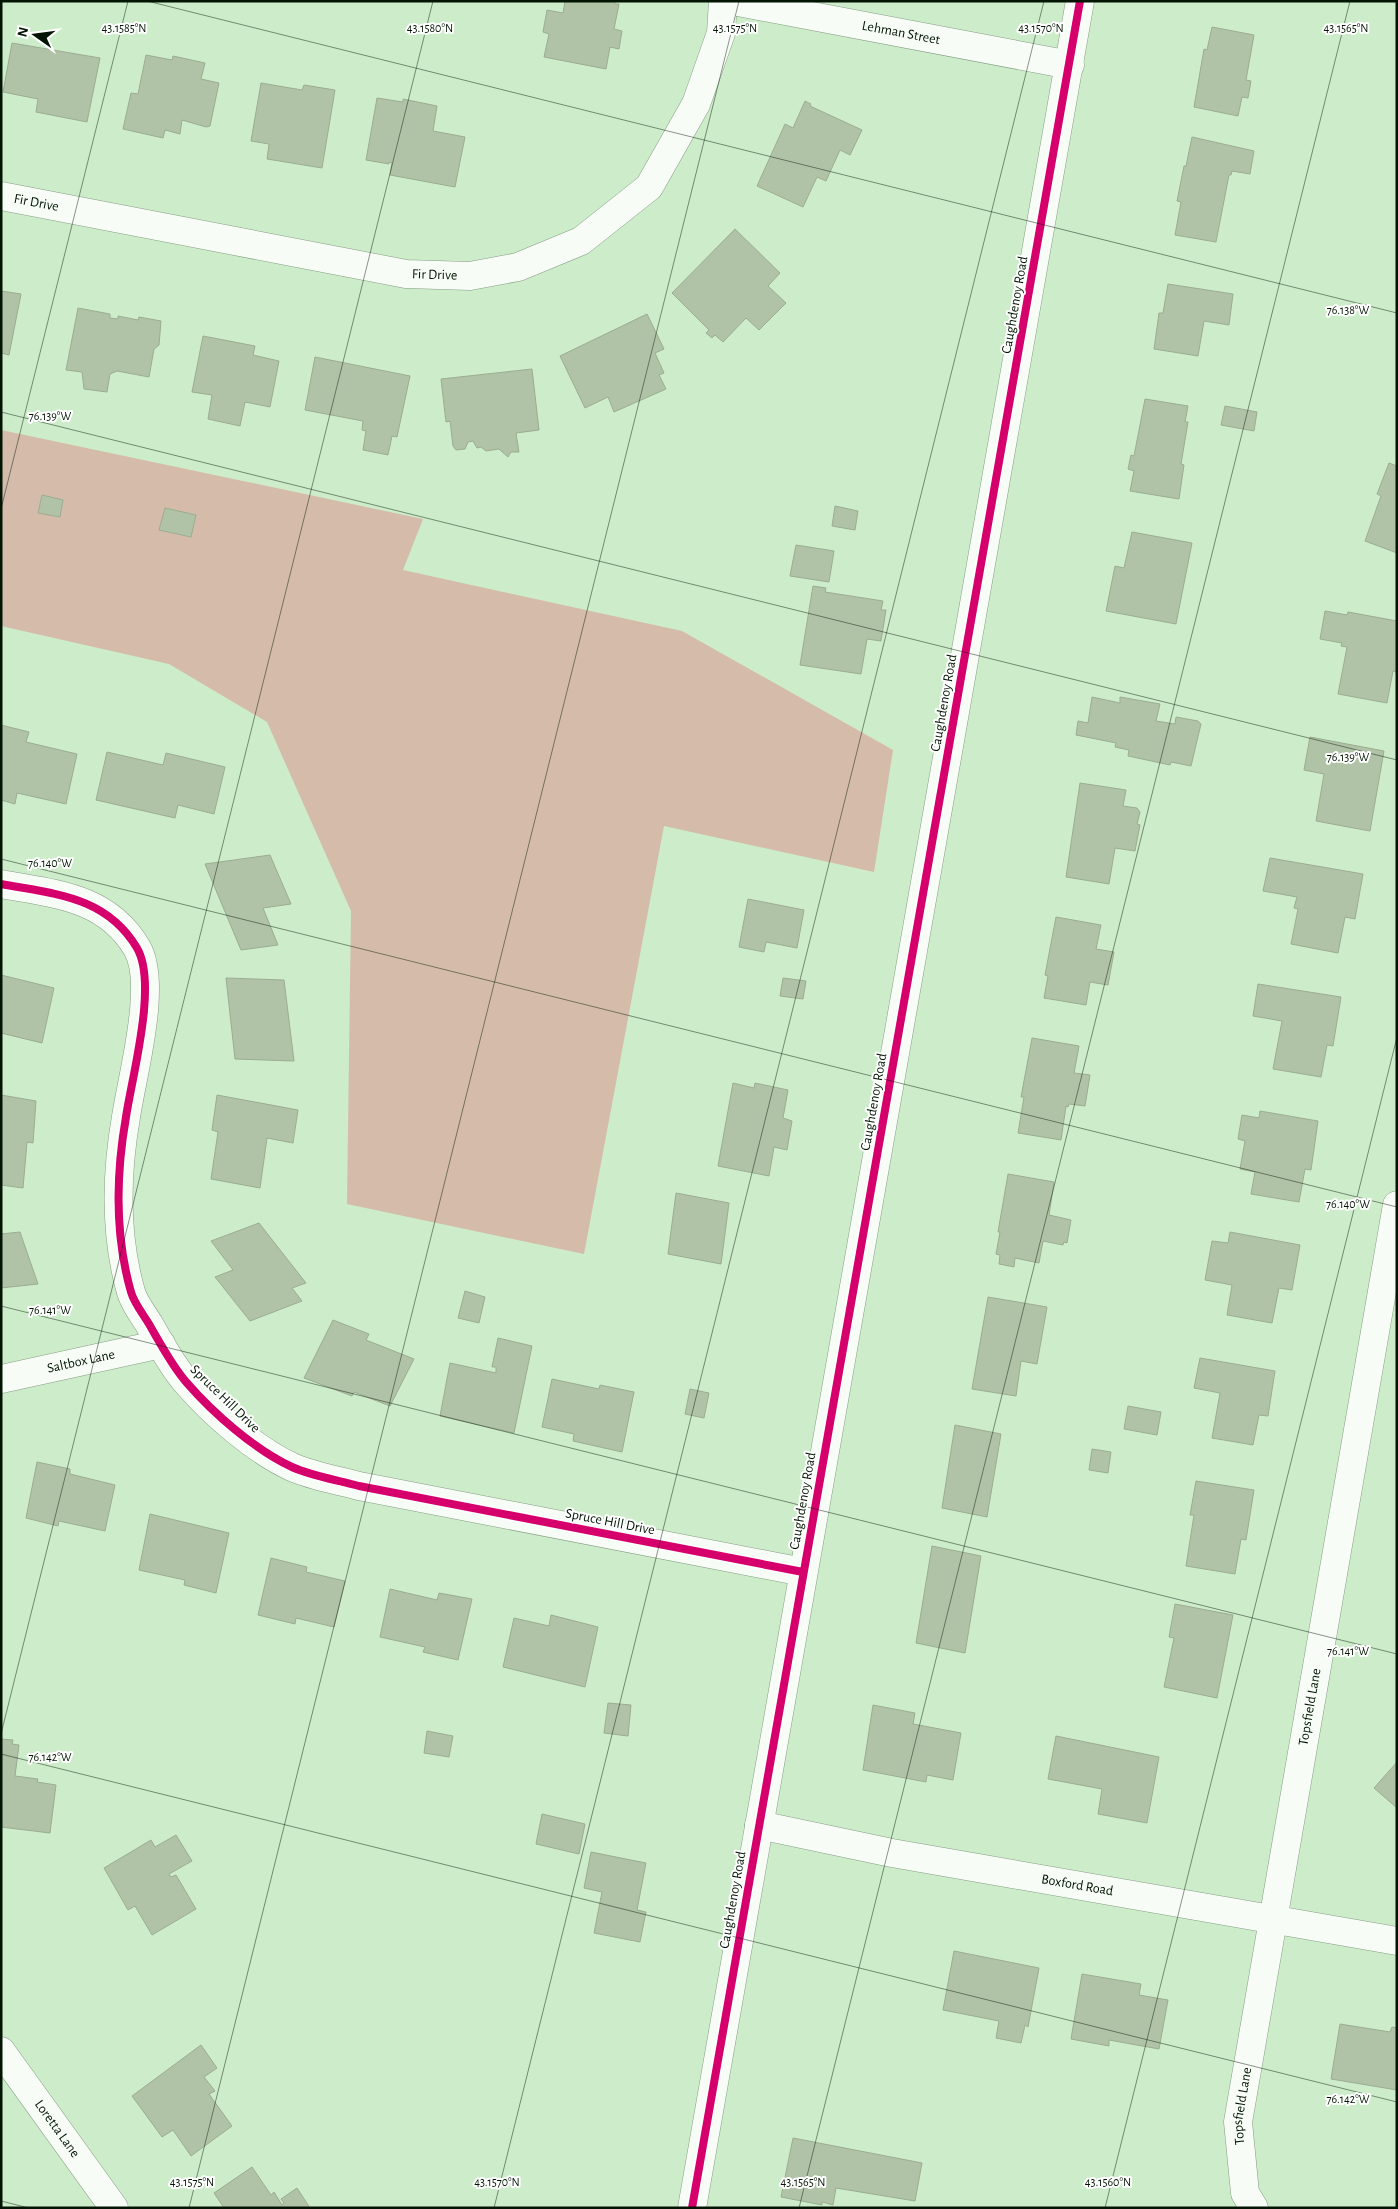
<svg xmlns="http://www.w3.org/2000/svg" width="1398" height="2209" font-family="'Alegreya Sans',sans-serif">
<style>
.forest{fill:#d5bbaa}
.building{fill:#b1c3a7;stroke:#9bad90}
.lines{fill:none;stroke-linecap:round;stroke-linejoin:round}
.minor-casing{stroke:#869d84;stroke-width:29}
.minor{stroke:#f8fcf7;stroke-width:28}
.cycleway-casing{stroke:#fff;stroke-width:11}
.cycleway{stroke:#d6006c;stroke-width:8}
.ticks{fill:none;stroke:#021502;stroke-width:1;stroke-opacity:0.45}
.labels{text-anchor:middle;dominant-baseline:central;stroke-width:4;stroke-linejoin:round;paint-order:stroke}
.street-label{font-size:14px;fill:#021502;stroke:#fff}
.ticks-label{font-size:12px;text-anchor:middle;fill:#021502;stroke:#fff;stroke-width:4;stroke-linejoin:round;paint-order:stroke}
</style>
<rect width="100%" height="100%" fill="#cdecca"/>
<!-- forest -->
<path class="forest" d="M1,430L423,519L403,570L682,631L893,750L874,872L664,826L584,1254L347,1204L351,911L267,722L169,664L1,626Z"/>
<!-- building -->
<path class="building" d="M565,1H615V4H619L614,29L622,31L619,49L610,47L606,69L544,57L549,34L543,32L547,10L563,13Z
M1212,27L1254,35L1246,80L1251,81L1248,98L1242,97L1238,116L1194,107L1204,49L1207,50Z
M12,43L100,58L87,122L36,112L38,99L3,92Z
M146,55L172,60L173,56L205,63L201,79L219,83L210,126L206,127L182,120L180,134L165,130L163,138L123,129L131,93L138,94Z
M261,83L302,90L304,85L335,90L322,168L267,159L269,144L251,141Z
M377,98L403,102V99L437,106L433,131L465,137L455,187L390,175L392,163L389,162V164L366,160Z
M805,101L811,104L810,106L862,130L850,155L840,150L826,181L817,177L803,207L757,186L785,124L793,128Z
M1192,137L1254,151L1250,174L1232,171L1231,175H1229L1216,242L1175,235L1181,202L1177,201L1184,166H1186Z
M735,229L780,273L768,286L786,303L759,330L746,318L723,342L715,335L712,338L706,333L709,330L672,293Z
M1168,284L1233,294L1229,325L1204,321L1198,356L1154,349L1159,313H1163Z
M1,291L21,294L9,355L1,353Z
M78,308L110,314V318L118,319V316L138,320L139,317L161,321L159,345L154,349L149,377L117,371L110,374L107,392L84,389L82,372L66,370Z
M647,314L664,349L655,353L664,373L659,375L666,389L614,412L608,397L585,408L560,356Z
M203,336L255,346L253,355L279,361L270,407L245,402L240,426L208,419L212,395L192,392Z
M315,357L410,376L397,437L392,436L388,455L363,450L366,431L362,430L363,421L305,410Z
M532,369L539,430L516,433L519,452H511L508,457L499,449L486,451L481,447L477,448L473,441L468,442L465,449L456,450L453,446L450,421L446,422L441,379Z
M1145,399L1188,406L1185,422H1188L1181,464L1184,465L1179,499L1130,491L1134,471L1128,469L1131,455L1134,456Z
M1225,406L1257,412L1254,431L1221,425Z
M1389,463L1397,466V553L1365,541L1381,496L1377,494Z
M42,495L63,500L60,517L38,513Z
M835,506L858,511L855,530L832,526Z
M165,508L196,515L191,537L159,530Z
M1132,532L1192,543L1176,624L1106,611L1115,566L1124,568Z
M796,545L834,551L829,582L790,576Z
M813,586L826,588L825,592L883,601L881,610H886L881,641L867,639L861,674L800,665Z
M1325,611L1347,615L1348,612L1397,621V672L1393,671L1387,703L1338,694L1347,647L1341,646L1342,643L1320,639Z
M1092,697L1120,703V697L1160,704L1156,721L1175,724L1176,717L1198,721L1201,724L1191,766L1171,762L1170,765L1128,756L1129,750L1115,747L1116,743L1076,735L1078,721L1088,723Z
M1,725L29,732L26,742L77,754L66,804L17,793L15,804L1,800Z
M1310,737L1384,751L1370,831L1316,821L1324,774L1304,770Z
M107,752L163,765L166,753L225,767L214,814L178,805L175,818L96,800Z
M1080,783L1126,790L1123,806L1137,808L1140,812L1137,824L1140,825L1135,851L1115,848L1109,884L1066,877Z
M270,855L291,904L263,908L278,945L241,950L205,864Z
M1270,858L1363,874L1355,919L1345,917L1338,953L1291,944L1298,909L1294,908L1297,897L1263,891Z
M748,899L804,910L797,948L766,942L764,952L739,947Z
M1056,917L1101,925L1096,949L1114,952L1108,985L1090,982L1086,1005L1044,998L1048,976L1045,975Z
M1,975L54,988L42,1043L1,1033Z
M226,978L284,980L294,1061L235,1059Z
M783,978L806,981L803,999L780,996Z
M1258,984L1341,997L1333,1046L1327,1045L1321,1077L1273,1069L1282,1021L1253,1016Z
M1032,1038L1079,1046L1074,1073L1090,1075L1085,1106L1069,1104L1068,1107L1066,1106L1061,1140L1018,1133L1024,1097H1021Z
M733,1083L754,1088L755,1083L788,1090L783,1118L792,1121L787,1150L774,1147L769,1176L718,1166Z
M1,1095L36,1101L33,1143L27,1142L23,1188L1,1185Z
M217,1095L298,1110L293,1143L267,1138L260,1188L211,1179L218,1132L212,1130Z
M1260,1111L1318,1121L1311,1170L1305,1169L1299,1202L1251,1194L1255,1172L1240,1169L1245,1141L1238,1139L1242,1115L1259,1118Z
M1008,1174L1054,1182L1049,1215L1071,1220L1067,1243L1064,1242L1063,1245L1043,1241L1039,1263L1015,1258L1014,1267L999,1264L1000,1255L996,1254L1000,1232H998Z
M676,1193L729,1203L721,1264L668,1254Z
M259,1223L306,1283L292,1288L302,1301L250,1321L215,1277L233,1270L211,1241Z
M20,1232L38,1284L1,1288V1234Z
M1230,1232L1300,1245L1292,1290L1279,1288L1272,1323L1227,1315L1232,1285L1205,1280L1212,1241L1228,1243Z
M465,1291L485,1297L479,1323L458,1318Z
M988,1297L1047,1307L1037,1364L1021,1361L1016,1396L972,1389Z
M333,1320L369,1334L366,1340L414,1359L390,1406L354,1392L352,1396L304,1378Z
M498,1338L532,1346L514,1433L440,1416L450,1363L496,1373V1367H492Z
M1200,1358L1275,1371L1268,1416L1259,1415L1253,1445L1212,1438L1220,1393L1194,1388Z
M552,1379L599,1389L600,1385L634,1392L622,1452L573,1441L574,1434L542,1427Z
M690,1389L709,1393L704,1418L685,1414Z
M1128,1406L1161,1412L1157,1435L1124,1429Z
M955,1425L1001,1434L987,1517L942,1508Z
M1092,1449L1111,1452L1108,1473L1089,1470Z
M37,1462L70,1469V1474L115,1485L105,1531L59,1521L58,1526L26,1518Z
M1196,1481L1254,1490L1246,1540L1241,1539L1235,1574L1186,1566L1194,1515H1190Z
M150,1514L229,1533L216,1593L184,1585L185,1580L139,1570Z
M932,1546L981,1556L965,1653L916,1643Z
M271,1558L307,1567L306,1572L345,1581L334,1627L296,1618L295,1624L258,1615Z
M390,1589L437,1600L439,1593L472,1599L458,1660L423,1652L425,1647L380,1637Z
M1175,1604L1233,1615L1217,1698L1164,1687L1174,1638L1169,1637Z
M551,1615L598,1627L585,1687L503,1667L514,1618L549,1626Z
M608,1703L631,1705L628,1736L604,1733Z
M873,1705L915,1713L913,1724L961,1733L953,1780L927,1775L926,1782L863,1770Z
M427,1731L453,1736L449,1757L424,1753Z
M1056,1736L1159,1757L1147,1823L1098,1814L1102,1789L1048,1779Z
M1,1739L13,1740L12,1744L19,1745L15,1776L38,1779L37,1782L56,1785L50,1833L1,1827Z
M1397,1762V1808L1374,1788Z
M542,1814L585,1824L579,1854L536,1844Z
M176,1835L192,1861L169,1874L171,1877L176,1875L196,1909L152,1935L135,1906L128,1910L104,1868L151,1840L155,1847Z
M591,1852L646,1863L637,1910L646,1912L640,1942L594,1933L602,1892L584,1888Z
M954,1951L1039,1968L1028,2027L1025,2025L1021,2043L996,2038L999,2021L943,2010Z
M1082,1974L1141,1984L1139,1995L1168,2000L1159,2049L1109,2040V2046L1071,2039Z
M1340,2024L1390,2032L1392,2027L1397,2028V2090L1331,2079Z
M201,2045L217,2068L204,2077L215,2091L209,2094L232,2126L191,2156L173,2130L162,2137L132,2096Z
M793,2138L922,2163L915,2201L836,2188L833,2205L822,2202V2205L781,2197Z
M252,2167L271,2195L274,2192L282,2205L284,2203L281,2199L297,2188L310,2208H224L214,2193Z"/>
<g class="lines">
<!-- minor casing -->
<g class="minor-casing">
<g id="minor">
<path id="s1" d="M733,1L1070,65"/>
<path id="s2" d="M1,196L406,274L470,276L518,267L581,241L649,187L696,104L721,33L723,1"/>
<path d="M1,884C54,894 106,896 137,948C158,984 132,1076 126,1117C116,1174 115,1236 131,1292C134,1303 143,1314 149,1324C160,1343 172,1366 187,1383C213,1413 255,1450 292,1467C312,1476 337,1480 359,1486L803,1572"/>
<path id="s3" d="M1,1379L161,1344"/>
<path id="s4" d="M759,1825L892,1853L1397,1941"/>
<path id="s5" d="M1,2051L114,2208"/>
<path d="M692,2208L1080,1"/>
<path id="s6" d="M1254,2208L1245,2193L1238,2122L1397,1205"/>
</g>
</g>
<!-- minor -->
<use href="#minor" class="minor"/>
<!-- cycleway casing -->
<g class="cycleway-casing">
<path id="cycleway" d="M1,884C54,894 106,896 137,948C158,984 132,1076 126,1117C116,1174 115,1236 131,1292C134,1303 143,1314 149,1324C160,1343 172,1366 187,1383C213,1413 255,1450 292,1467C312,1476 337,1480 359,1486L803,1572
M692,2208L1080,1"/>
</g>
<!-- cycleway -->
<use href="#cycleway" class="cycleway"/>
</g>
<!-- ticks -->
<path class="ticks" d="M147,1L1397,313M1,412L1397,760M1,509L128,1M1,859L1397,1207M1,1306L1397,1654M1,1734L433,1M1,1754L1397,2102M1,2201L29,2208M189,2208L739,1M494,2208L1044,1M799,2208L1350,1M1105,2208L1397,1037"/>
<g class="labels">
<!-- street labels -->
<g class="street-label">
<text stroke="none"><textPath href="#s1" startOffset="171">Lehman Street</textPath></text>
<text stroke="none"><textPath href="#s2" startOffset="36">Fir Drive</textPath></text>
<text stroke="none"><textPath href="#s2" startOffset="441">Fir Drive</textPath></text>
<text transform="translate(1015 305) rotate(-80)">Caughdenoy Road</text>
<text transform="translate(944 703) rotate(-80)">Caughdenoy Road</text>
<text transform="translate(874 1102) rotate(-80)">Caughdenoy Road</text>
<text stroke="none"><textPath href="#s3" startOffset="82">Saltbox Lane</textPath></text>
<text transform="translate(225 1399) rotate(44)">Spruce Hill Drive</text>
<text transform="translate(803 1501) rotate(-80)">Caughdenoy Road</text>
<text transform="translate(610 1522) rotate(11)">Spruce Hill Drive</text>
<text stroke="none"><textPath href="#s6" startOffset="510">Topsfield Lane</textPath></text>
<text stroke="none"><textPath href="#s4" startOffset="324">Boxford Road</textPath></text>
<text transform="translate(733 1900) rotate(-80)">Caughdenoy Road</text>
<text stroke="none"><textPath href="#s6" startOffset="105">Topsfield Lane</textPath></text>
<text stroke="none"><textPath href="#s5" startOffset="96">Loretta Lane</textPath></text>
</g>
</g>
<g class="ticks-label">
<text x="124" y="32">43.1585°N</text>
<text x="430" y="32">43.1580°N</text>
<text x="735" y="32">43.1575°N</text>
<text x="1041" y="32">43.1570°N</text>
<text x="1346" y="32">43.1565°N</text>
<text x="1348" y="314">76.138°W</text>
<text x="50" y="420">76.139°W</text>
<text x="1348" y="761">76.139°W</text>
<text x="50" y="867">76.140°W</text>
<text x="1348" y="1208">76.140°W</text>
<text x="50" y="1314">76.141°W</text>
<text x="1348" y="1655">76.141°W</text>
<text x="50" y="1761">76.142°W</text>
<text x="1348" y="2103">76.142°W</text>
<text x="192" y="2186">43.1575°N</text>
<text x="497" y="2186">43.1570°N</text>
<text x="803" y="2186">43.1565°N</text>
<text x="1108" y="2186">43.1560°N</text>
</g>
<!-- border -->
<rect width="1398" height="2209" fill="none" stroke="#021502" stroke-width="5"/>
<!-- north arrow -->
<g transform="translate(35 35) rotate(284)" stroke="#ffffff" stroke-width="4" paint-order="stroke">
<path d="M0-4L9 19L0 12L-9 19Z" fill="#021502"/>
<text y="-8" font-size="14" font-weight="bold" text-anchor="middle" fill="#021502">N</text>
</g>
</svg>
